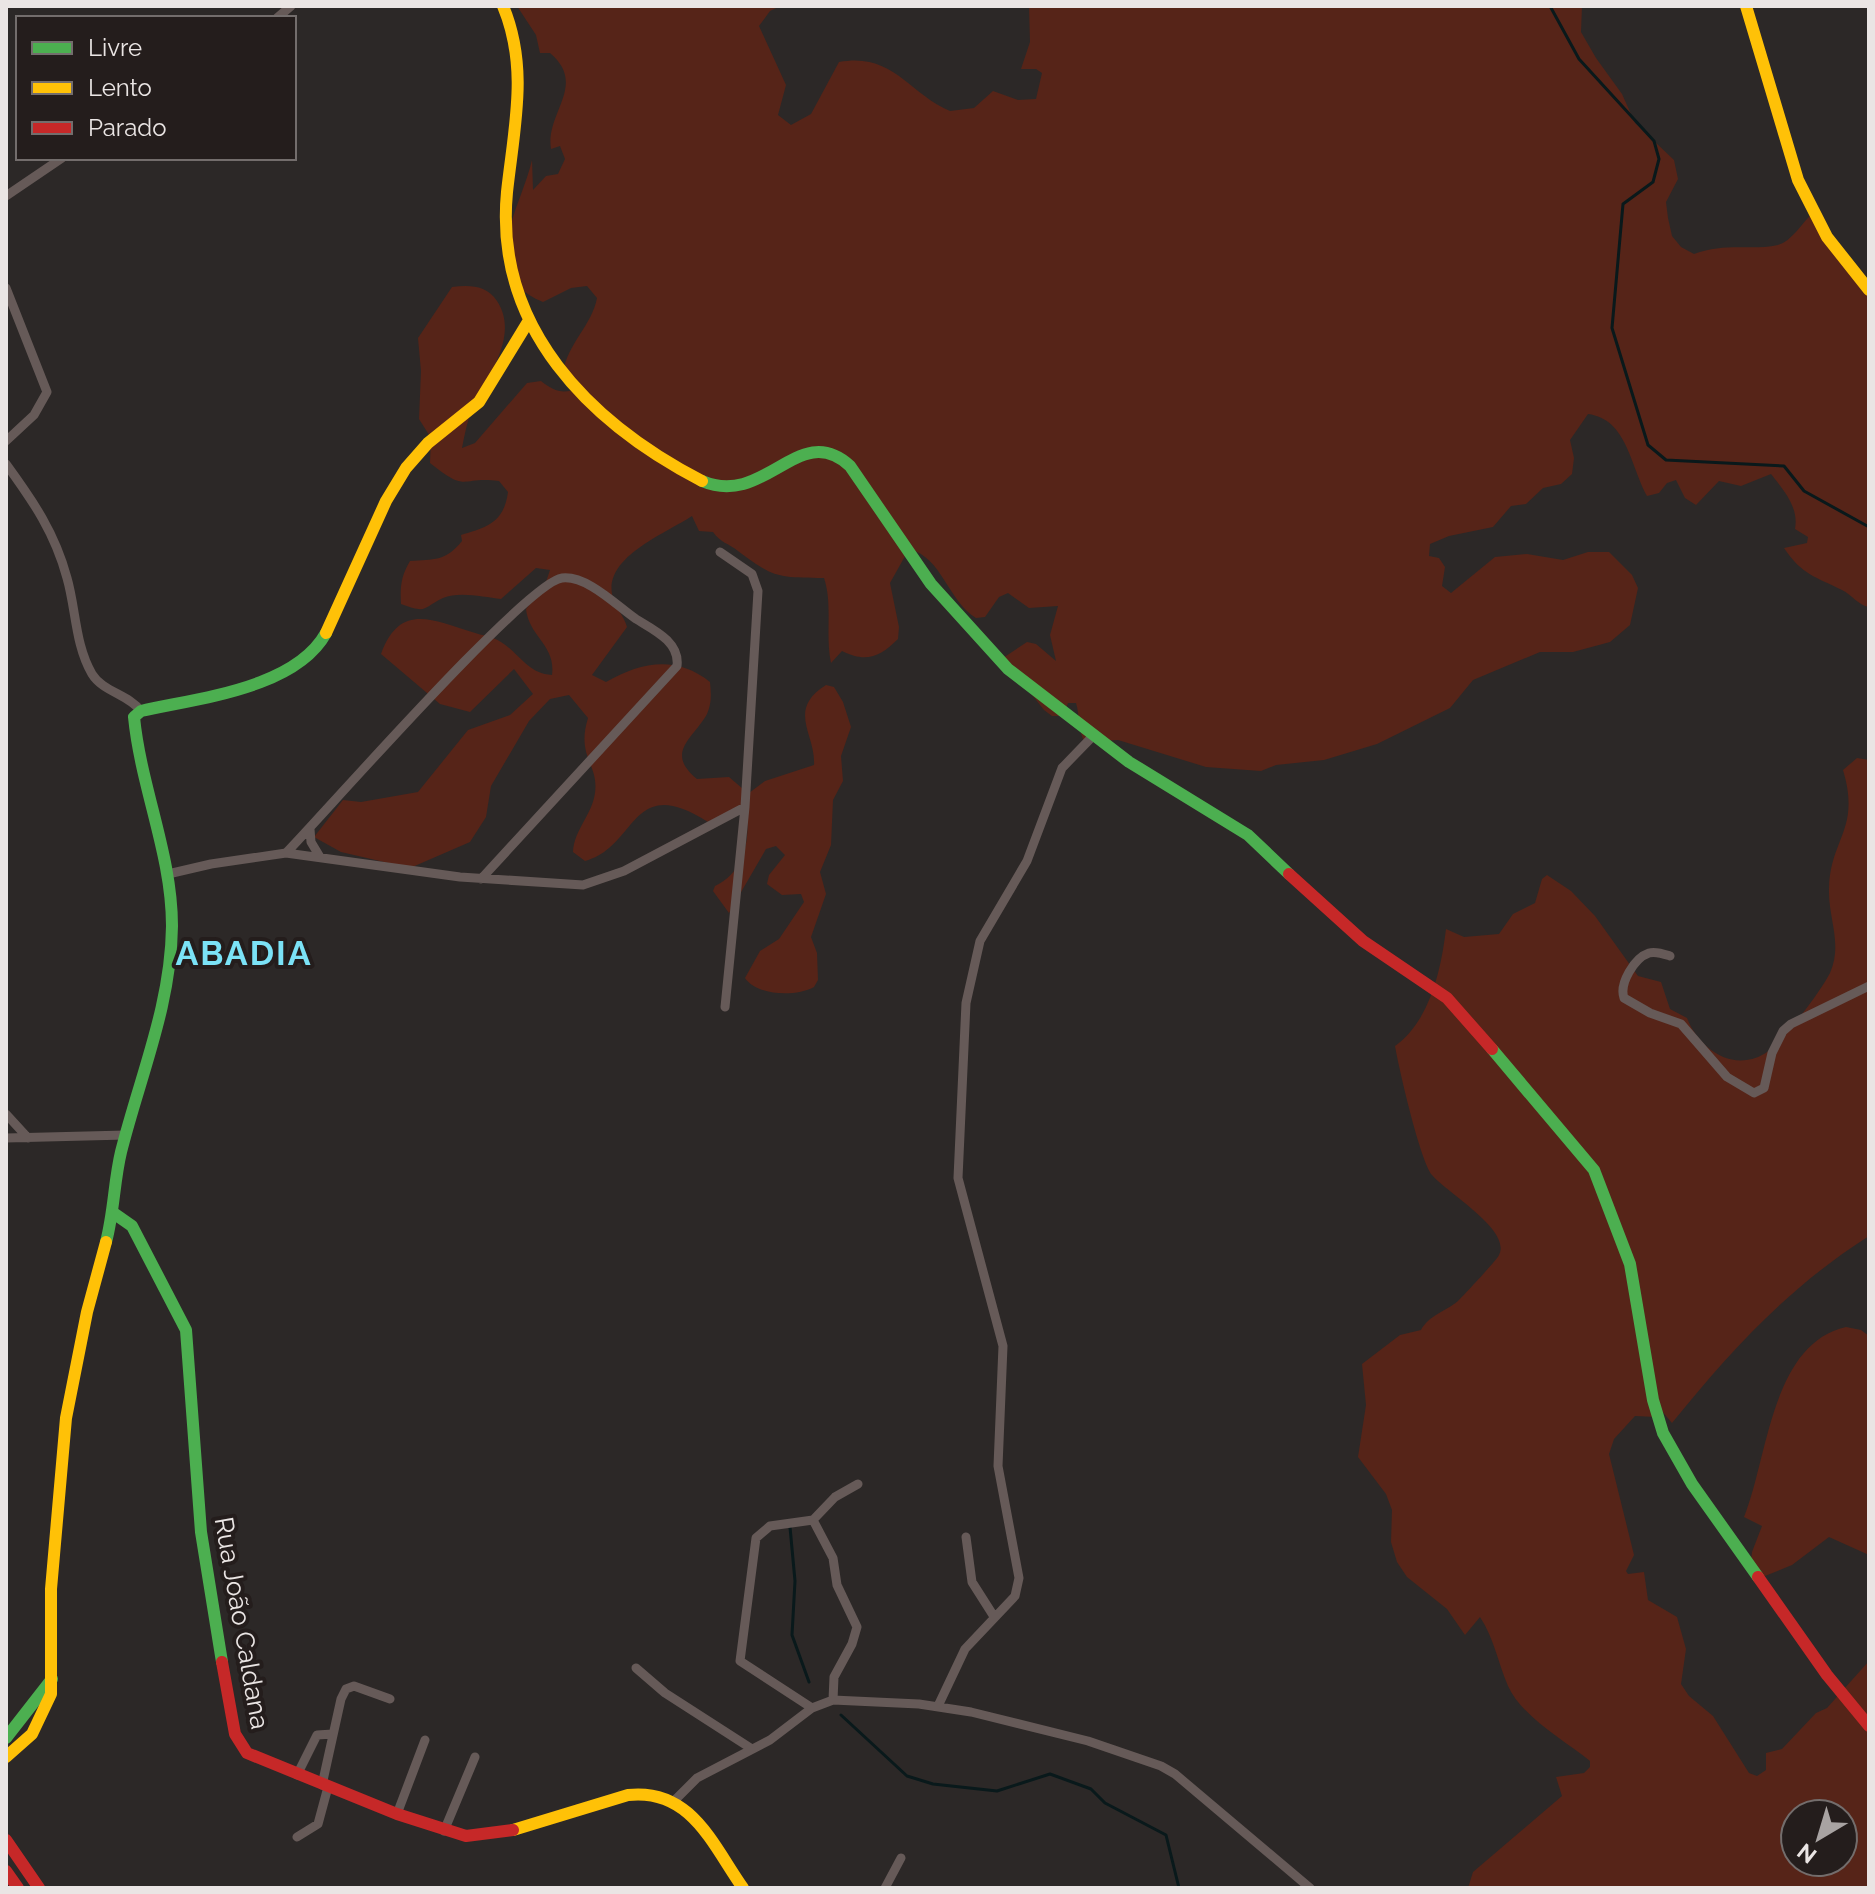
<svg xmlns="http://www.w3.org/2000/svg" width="1875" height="1894" font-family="Raleway,sans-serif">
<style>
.green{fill:#562418;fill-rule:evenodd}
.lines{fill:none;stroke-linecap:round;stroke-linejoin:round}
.stream{stroke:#09191b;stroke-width:3}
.street{stroke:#665a58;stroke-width:9}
.fast{stroke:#4caf50;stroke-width:12}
.slow{stroke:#ffc107;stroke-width:12}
.jam{stroke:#c62828;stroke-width:12}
.labels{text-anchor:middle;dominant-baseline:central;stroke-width:8;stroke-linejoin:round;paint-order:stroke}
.street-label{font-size:26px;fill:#eae5e4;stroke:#241d1c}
.district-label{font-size:34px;font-weight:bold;letter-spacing:2px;fill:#7be2f6;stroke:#241d1c}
</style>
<rect width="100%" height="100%" fill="#2c2827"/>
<!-- green -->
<path class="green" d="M517,6H780L770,11L759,26L786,85L778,115L791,125L811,114L839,62C893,52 908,93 950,111L974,108L993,91L1018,100L1036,99L1042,73L1036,69H1021L1030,42L1029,6H1582L1581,32L1596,58L1622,94L1635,123L1674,160L1678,179L1666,202L1668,218L1672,236L1681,247L1694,254C1726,242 1751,251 1778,245C1792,241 1801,224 1811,215L1869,290V607C1858,605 1852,595 1842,590C1816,577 1802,575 1784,548L1807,543L1808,537L1795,529C1799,507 1784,491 1771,474L1741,486L1719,481L1696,505L1685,498L1676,480L1667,483L1659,493L1647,496C1630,465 1627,419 1588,414L1570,440L1574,458L1572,474L1561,484L1543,488L1526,504L1511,506L1493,527L1449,536L1430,544L1429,556L1439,558L1445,567L1442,586L1451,593L1495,557L1527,554L1563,560L1588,552H1609L1632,575L1638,588L1630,625L1610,642L1573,652H1540L1473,680L1450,708L1377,744L1324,760L1276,765L1261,771L1206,767L1118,740L1085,742C1078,733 1080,715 1076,703H1068L1063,716H1052L1044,710L1003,658L1027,642L1036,644L1056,661L1050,635L1058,606L1029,608L1008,593L999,597L985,617L976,618C948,601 942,557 909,549L890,583L899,627L898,639C880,657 866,663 842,651L831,663C825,635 833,605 824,578C778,577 775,579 738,551C728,543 721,543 713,532L699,531L692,516C665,534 601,558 613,598C616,608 624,616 627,627L592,675L606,682C641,662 676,655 710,682C711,693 712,703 707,714C694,738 664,752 697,779L729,777L743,789L745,796L765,781L814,765C816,734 786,710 826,685L834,687L843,702L851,727L841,756L843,781L833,800L831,845L820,872L826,894L811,937L817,953L818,980L814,987C796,997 757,996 745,978L760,951L779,939L804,902L801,894L782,895L767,884L769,875L785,855L776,846L766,849L729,913L713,891L715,886C745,872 751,838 746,808L708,822C630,772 638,847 585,861L573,852C574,830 592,815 595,793C599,764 576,757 588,718L569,695L550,699L529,721L491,786L486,817L470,842L410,868L341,852L314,837L343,800L361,802L418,792L468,730L510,715L533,694L514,669L470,712L440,704L381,654C400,602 432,620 472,632C483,636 492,636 501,642C520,654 528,674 552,675C556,645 529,637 526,609L545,585L550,570L536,568L501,599C484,597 459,591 443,598C422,608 428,614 401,604C400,587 401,576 410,561C434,559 445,562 462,541L461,535C488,527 504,522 508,492L499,481C459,476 469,494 430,463L431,438L419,419L421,371L418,338L452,287C470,285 486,285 497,301C522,339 481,383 469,418C466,427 464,438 462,448L475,443L527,383L541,381C555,392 564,395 580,387L563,372C568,343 592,325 597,298L587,286L571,288L543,302C474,273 521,209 532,160L533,190L546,176L558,174L565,159L560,146L551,149C545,113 588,85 550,53H540L536,35Z
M1857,758L1869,760V1236C1789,1287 1732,1349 1672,1423L1661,1410L1656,1417L1635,1416L1614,1439L1609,1454L1634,1555L1626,1571L1628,1574L1644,1572L1648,1600L1677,1617L1686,1649L1681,1684L1689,1696L1713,1716L1749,1773L1757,1776L1766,1770V1753L1782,1749L1816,1713L1827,1708L1869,1661V1888H1468L1473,1872L1562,1796L1556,1777L1584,1773L1590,1767V1761C1564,1740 1522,1717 1508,1686C1498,1663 1494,1638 1480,1617L1465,1635L1447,1609L1407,1577L1397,1562L1391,1542L1392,1510L1386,1494L1358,1457L1366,1405L1362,1364L1400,1335L1421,1330C1429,1315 1445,1312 1458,1301C1463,1296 1497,1260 1499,1255C1512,1230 1447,1193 1432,1175C1420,1160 1399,1069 1395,1046C1430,1021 1441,970 1446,929L1464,937L1499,934L1513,914L1535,903L1542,879L1547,875L1571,891L1595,916L1638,976L1661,982L1670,1009L1687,1018C1698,1047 1731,1073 1764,1054C1781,1045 1821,991 1830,973C1843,944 1828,918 1829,889C1830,838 1861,830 1843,770ZM1795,1814H1843V1862H1795Z
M1846,1327L1861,1330L1869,1336V1555L1829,1537L1792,1565L1760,1578L1750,1571L1752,1552L1762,1526L1744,1517C1768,1458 1771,1344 1846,1327Z"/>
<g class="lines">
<!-- stream -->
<path class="stream" d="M1550,6L1579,59L1654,141L1659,159L1653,182L1623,204L1612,328L1648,445L1666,460L1784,466L1804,491L1869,527
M790,1527L795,1581L792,1635L809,1682
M841,1715L907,1776L933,1784L997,1791L1050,1774L1091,1789L1105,1803L1166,1835L1179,1888"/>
<!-- street -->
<path class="street" d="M277,18L291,6
M6,196L62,158
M6,288L47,392L34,415L6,441
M6,464C33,501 55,533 67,578C76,609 75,645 92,674C103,692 128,694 141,711
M720,552L752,574L758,591L745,807L725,1007
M310,829L311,842L320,857
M286,853C325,813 527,582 562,578C587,575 617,606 636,619C654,630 680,642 677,666L481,879
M168,874L211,864L286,853L460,877L583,885L624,871L745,807
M1670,956C1664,954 1656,951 1649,953C1634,958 1619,984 1624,998L1650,1013L1681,1024L1727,1077L1754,1093L1764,1088L1772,1053L1783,1031L1791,1024L1869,986
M6,1114L28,1138
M6,1138L126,1135
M813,1520L833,1558L837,1585L857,1627L852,1644L834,1677L833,1700
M966,1537L972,1582L993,1615
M636,1668L665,1693L752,1749
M938,1706L965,1649L1015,1596L1019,1578L998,1466L1003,1346L958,1178L966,1003L980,941L1027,861L1062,768L1093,736
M812,1708L740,1661L756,1538L770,1526L813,1520L835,1497L858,1484
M297,1775L317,1735L333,1734
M322,1785L341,1699L346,1689L354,1686L390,1699
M675,1800L697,1778L770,1740L812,1708L833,1700L919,1704L971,1712L1088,1741L1161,1766L1175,1774L1310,1888
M397,1814L425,1740
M444,1831L475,1757
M297,1837L318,1824L328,1787
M885,1888L901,1858"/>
<!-- fast -->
<path class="fast" d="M702,481C766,508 799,419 850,466L931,584L1008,669L1129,762L1248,835L1289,874
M1492,1049L1594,1170L1630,1264L1653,1400L1663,1433L1692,1484L1758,1577
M112,1212L132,1226L186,1330L201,1532L222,1662
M106,1242C114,1212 114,1181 121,1152C140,1076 171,1006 172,926C172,855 141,788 134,717L141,711C197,698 295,689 326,633
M6,1738L52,1679"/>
<!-- slow -->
<path class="slow" d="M503,6C529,68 514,127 507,192C494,328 590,423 702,481
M1746,6L1798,180L1827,237L1869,290
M326,633L386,501L406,468L428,443L479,402L528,322
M6,1757L32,1734L51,1694V1589L66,1418L87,1312L106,1242
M513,1830L628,1795C691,1788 712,1844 743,1888"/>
<!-- jam -->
<path class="jam" d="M1289,874L1363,941L1447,998L1492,1049
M1758,1577L1827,1675L1869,1726
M222,1662L235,1734L247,1753L397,1814L466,1836L513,1830
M6,1840L39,1888
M6,1871L18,1888"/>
</g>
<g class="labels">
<!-- street labels -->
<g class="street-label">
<text transform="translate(242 1623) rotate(80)">Rua João Caldana</text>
</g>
<!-- district labels -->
<g class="district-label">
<text x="244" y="953">ABADIA</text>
</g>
</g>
<!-- border -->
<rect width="1875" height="1894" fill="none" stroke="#eae5e4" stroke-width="16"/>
<!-- legend -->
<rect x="16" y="16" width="280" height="144" fill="#241d1c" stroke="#736d6c" stroke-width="2"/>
<rect x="32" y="42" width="40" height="12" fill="#4caf50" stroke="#736d6c" stroke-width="2"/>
<text x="88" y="56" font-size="24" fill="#eae5e4">Livre</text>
<rect x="32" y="82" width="40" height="12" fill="#ffc107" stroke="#736d6c" stroke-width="2"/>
<text x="88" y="96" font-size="24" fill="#eae5e4">Lento</text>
<rect x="32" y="122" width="40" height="12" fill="#c62828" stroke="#736d6c" stroke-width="2"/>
<text x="88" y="136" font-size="24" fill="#eae5e4">Parado</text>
<!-- north arrow -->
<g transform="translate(1819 1838) rotate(218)"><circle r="38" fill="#241d1c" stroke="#736d6c" stroke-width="2"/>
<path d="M0-6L14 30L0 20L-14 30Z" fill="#a8a3a2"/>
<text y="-12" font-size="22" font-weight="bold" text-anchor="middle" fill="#eae5e4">N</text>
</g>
</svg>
